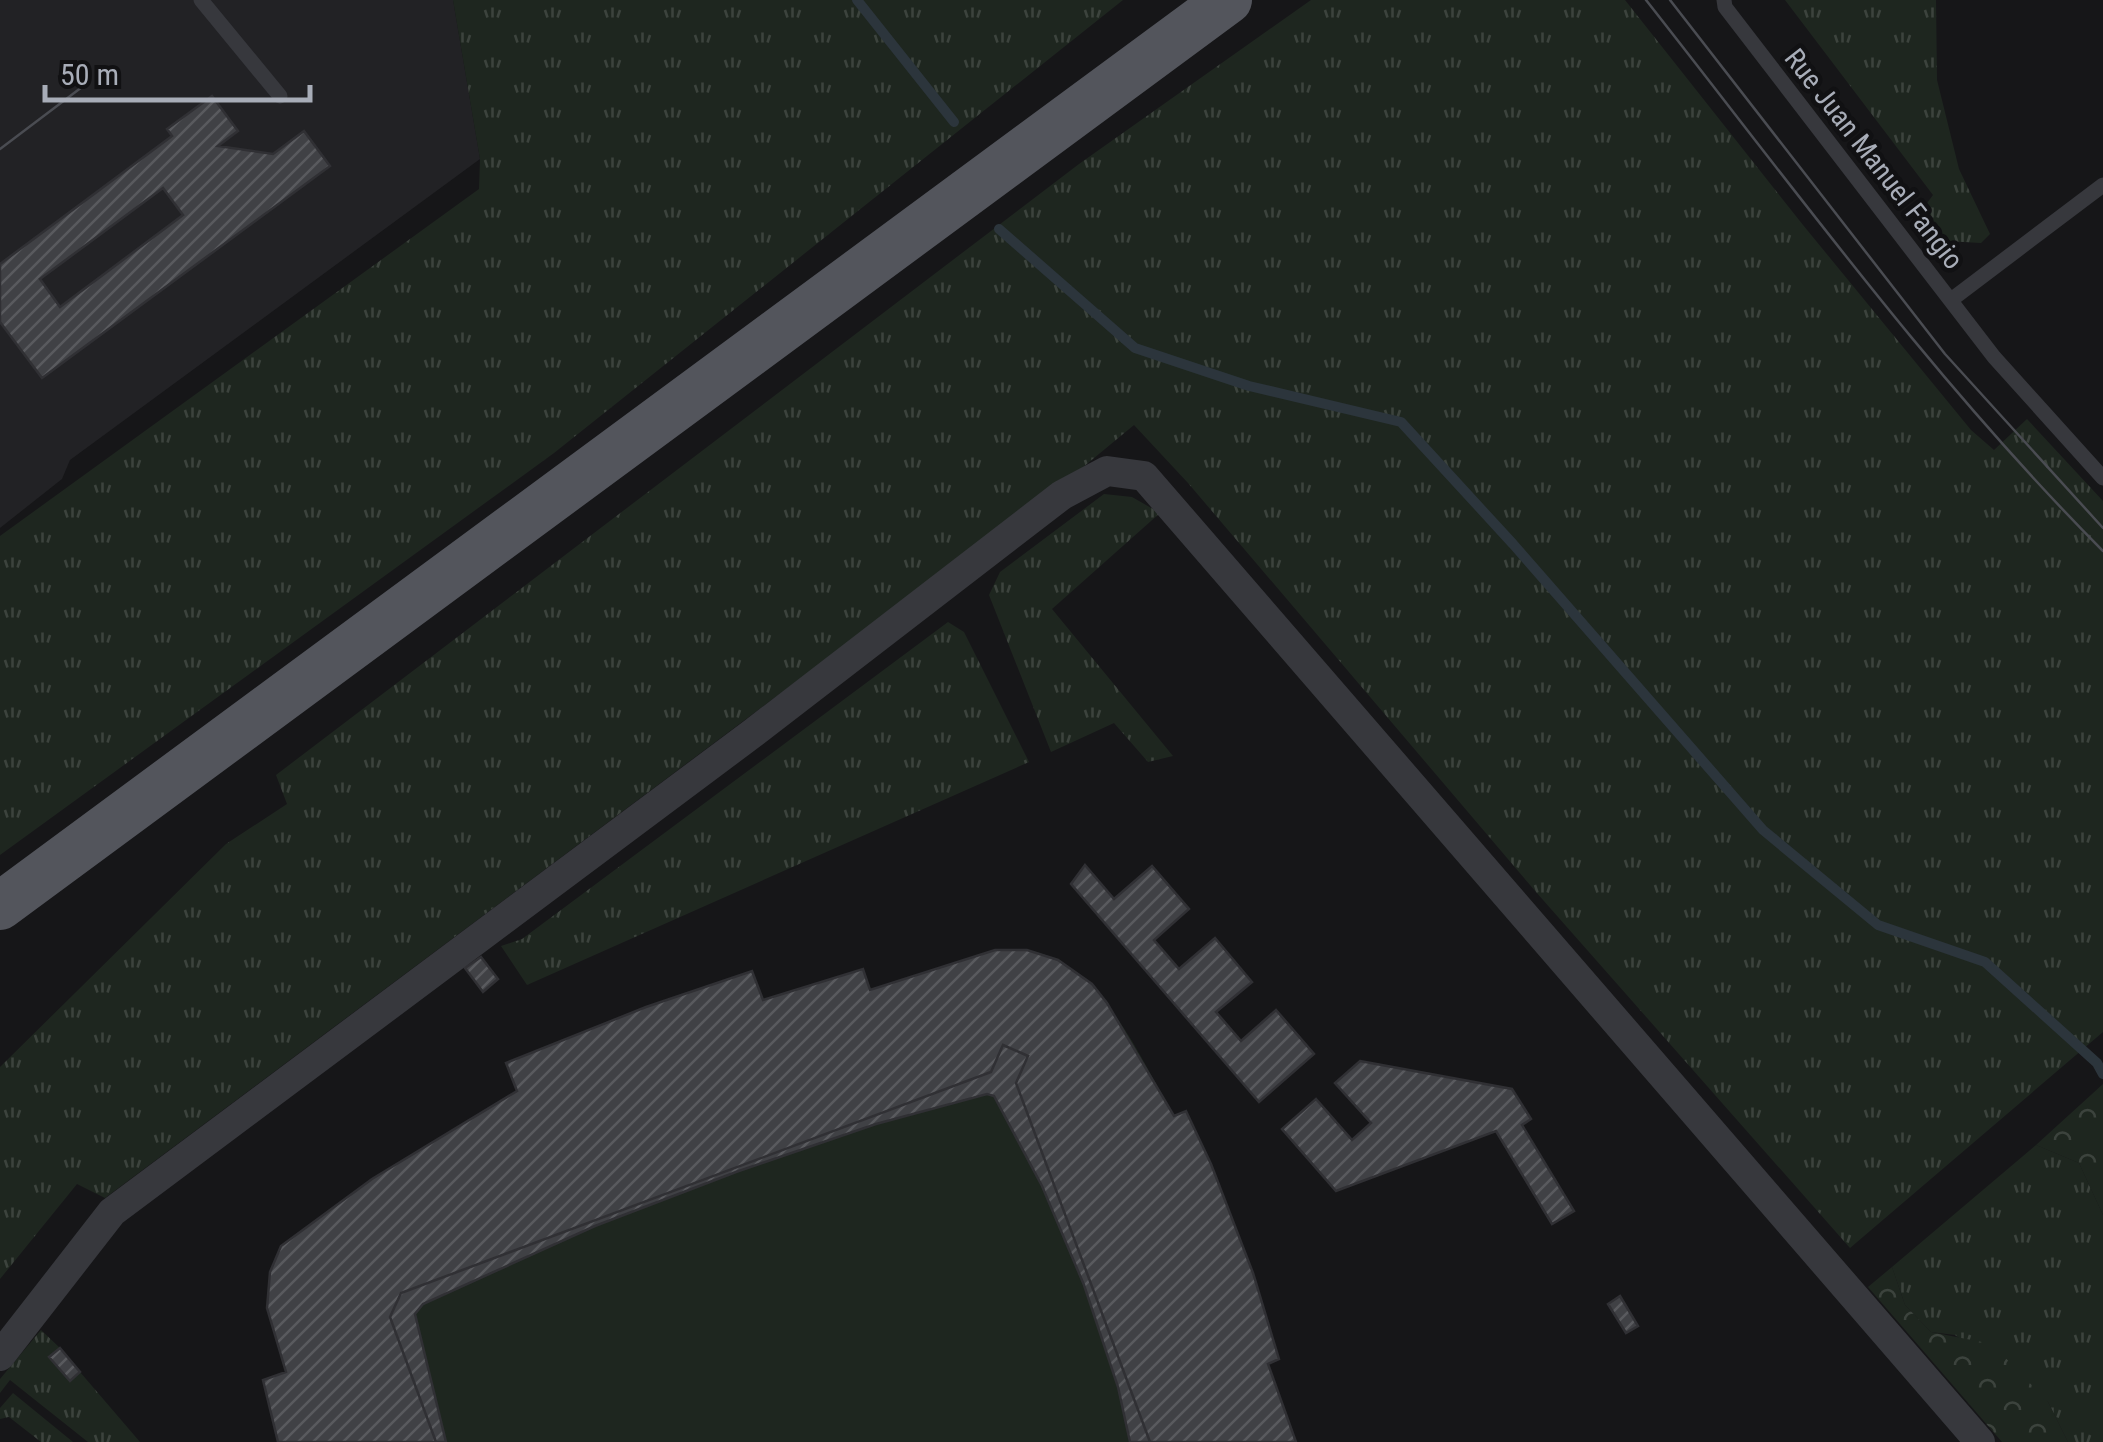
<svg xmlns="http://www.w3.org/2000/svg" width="2103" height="1442" font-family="'Roboto Condensed',sans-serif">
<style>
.built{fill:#222225}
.grass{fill:url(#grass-tufts)}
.forest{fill:url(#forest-crowns)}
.garden{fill:#1e261f}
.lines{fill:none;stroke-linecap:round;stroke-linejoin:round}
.stream{stroke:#2c353c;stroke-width:10}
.building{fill:url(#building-hatch);stroke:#303034;stroke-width:2.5;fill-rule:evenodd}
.lane{stroke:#37383d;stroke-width:15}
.street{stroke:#37383d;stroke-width:30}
.primary{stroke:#53555c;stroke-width:48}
.tram{stroke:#4a4c52;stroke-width:2.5}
.labels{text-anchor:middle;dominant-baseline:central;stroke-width:9;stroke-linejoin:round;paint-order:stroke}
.street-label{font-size:28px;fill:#a8adb8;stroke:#111113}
</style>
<defs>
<pattern id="grass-tufts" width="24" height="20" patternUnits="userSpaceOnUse" patternTransform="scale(2.5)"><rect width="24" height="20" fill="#1e261f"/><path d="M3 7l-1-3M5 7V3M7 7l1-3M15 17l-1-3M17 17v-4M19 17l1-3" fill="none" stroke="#3c433d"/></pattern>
<pattern id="forest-crowns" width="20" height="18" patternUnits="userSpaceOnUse" patternTransform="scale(2.5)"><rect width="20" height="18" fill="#1e261f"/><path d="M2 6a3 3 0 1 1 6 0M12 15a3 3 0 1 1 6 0" fill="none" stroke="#3c433d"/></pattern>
<pattern id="building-hatch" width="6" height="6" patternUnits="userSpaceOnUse" patternTransform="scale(2.5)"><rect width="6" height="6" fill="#404145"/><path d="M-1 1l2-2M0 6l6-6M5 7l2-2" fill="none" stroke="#595a5e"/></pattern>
</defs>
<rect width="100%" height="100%" fill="#161618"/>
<!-- built -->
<path class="built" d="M0,0H453L480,159L70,460L62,479L0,528Z"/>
<!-- grass -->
<path class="grass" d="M453,0H1123L554,453L0,855V536L479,189L480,159Z
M1311,0H1625L1803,225L1971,430L1994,450L2027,419L2103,501V1032L1850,1248L1536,892L1188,483L1134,425L1082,468L105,1198L77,1184L0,1279V1067L226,844L287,804L276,775L1079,164Z
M1785,0H1936L1937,80L1959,169L1990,234L1981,243L1945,241L1916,218L1933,195Z
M1104,494L1132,497L1160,513L1052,609L1173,756L1148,762L1114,723L1051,752L989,595L1000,572Z
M948,622L964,632L1029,762L527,985L501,946L522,939Z
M2036,1145L2079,1163L2103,1215V1442H2068L2048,1402L1955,1335L1931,1332L1905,1305L1892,1267Z
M41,1330L60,1348L49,1357L70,1380L80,1372L140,1442H88L10,1380L0,1393V1379Z
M13,1393L73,1442H41L9,1417L0,1419V1408Z"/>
<!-- forest -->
<path class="forest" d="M2103,1084V1215L2079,1163L2036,1145Z
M1892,1267L1905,1305L1931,1332L1992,1344L2048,1402L2068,1442H2002L1868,1287Z"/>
<!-- garden -->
<path class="garden" d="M995,950C1005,950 1017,948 1027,950C1101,962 1140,1058 1174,1116L1186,1111L1211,1164L1253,1273L1268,1364L1296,1442H278L263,1380L285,1372L267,1308L270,1272L281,1246L372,1179L517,1091L506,1063L646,1007L752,971L764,1000L863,969L871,989Z"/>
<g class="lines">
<!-- stream -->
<path class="stream" d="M857,0L954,122
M999,229L1135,348L1249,386L1401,422L1513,544L1763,830L1878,925L1985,962L2097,1063L2103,1074"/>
</g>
<!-- building -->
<path class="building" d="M212,96L238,131L218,146L273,154L304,131L330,166L42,378L0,322V264L172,136L167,129ZM163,188L183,215L60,307L40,279Z
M1085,865L1114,899L1152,866L1189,909L1154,940L1179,969L1215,938L1252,982L1216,1012L1241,1041L1276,1010L1314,1054L1259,1102L1071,884Z
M995,950H1027L1058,960L1092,984L1107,1003L1174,1116L1186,1111L1211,1164L1253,1273L1279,1359L1268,1364L1296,1442H1150L1016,1083L1028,1056L1003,1045L991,1072L401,1293L390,1317L436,1442H278L263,1380L286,1372L267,1308L270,1272L281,1246L372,1179L517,1091L506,1063L646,1007L752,971L763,1000L863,969L870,990Z
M481,957L498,979L483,992L465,968Z
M1003,1045L1028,1056L1016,1083L1150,1442H1130L1118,1387L1084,1285L1042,1186L994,1096L987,1094L876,1124L736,1172L595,1226L423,1304L415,1314L446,1442H436L390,1317L401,1293L991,1072Z
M1360,1061L1512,1089L1531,1119L1522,1125L1574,1211L1552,1224L1496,1131L1336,1191L1282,1129L1316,1099L1352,1140L1371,1123L1335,1083Z
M1620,1296L1638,1326L1626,1333L1608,1304Z
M60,1348L80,1372L70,1381L49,1357Z"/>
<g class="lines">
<!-- lane -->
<path class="lane" d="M201,0L280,96
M1724,0L1725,7L1994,357L2103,478
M1951,300L2103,185"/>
<!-- street -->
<path class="street" d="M0,1356L112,1212L753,733L1062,495L1107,471L1144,476L1980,1442"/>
<!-- primary -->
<path class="primary" d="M0,906L1228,0"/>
<!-- tram -->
<path class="tram" d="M1646,0C1794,188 1934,381 2103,551
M1670,0L1945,354L2103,528
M0,149L86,84"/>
</g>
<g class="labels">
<!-- street labels -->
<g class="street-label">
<text transform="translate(1874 159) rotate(52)">Rue Juan Manuel Fangio</text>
</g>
</g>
<!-- scale -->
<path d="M45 85v15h265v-15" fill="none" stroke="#a8adb8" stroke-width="5"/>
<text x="60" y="85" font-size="30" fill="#a8adb8" stroke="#111113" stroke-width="8" paint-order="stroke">50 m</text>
</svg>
